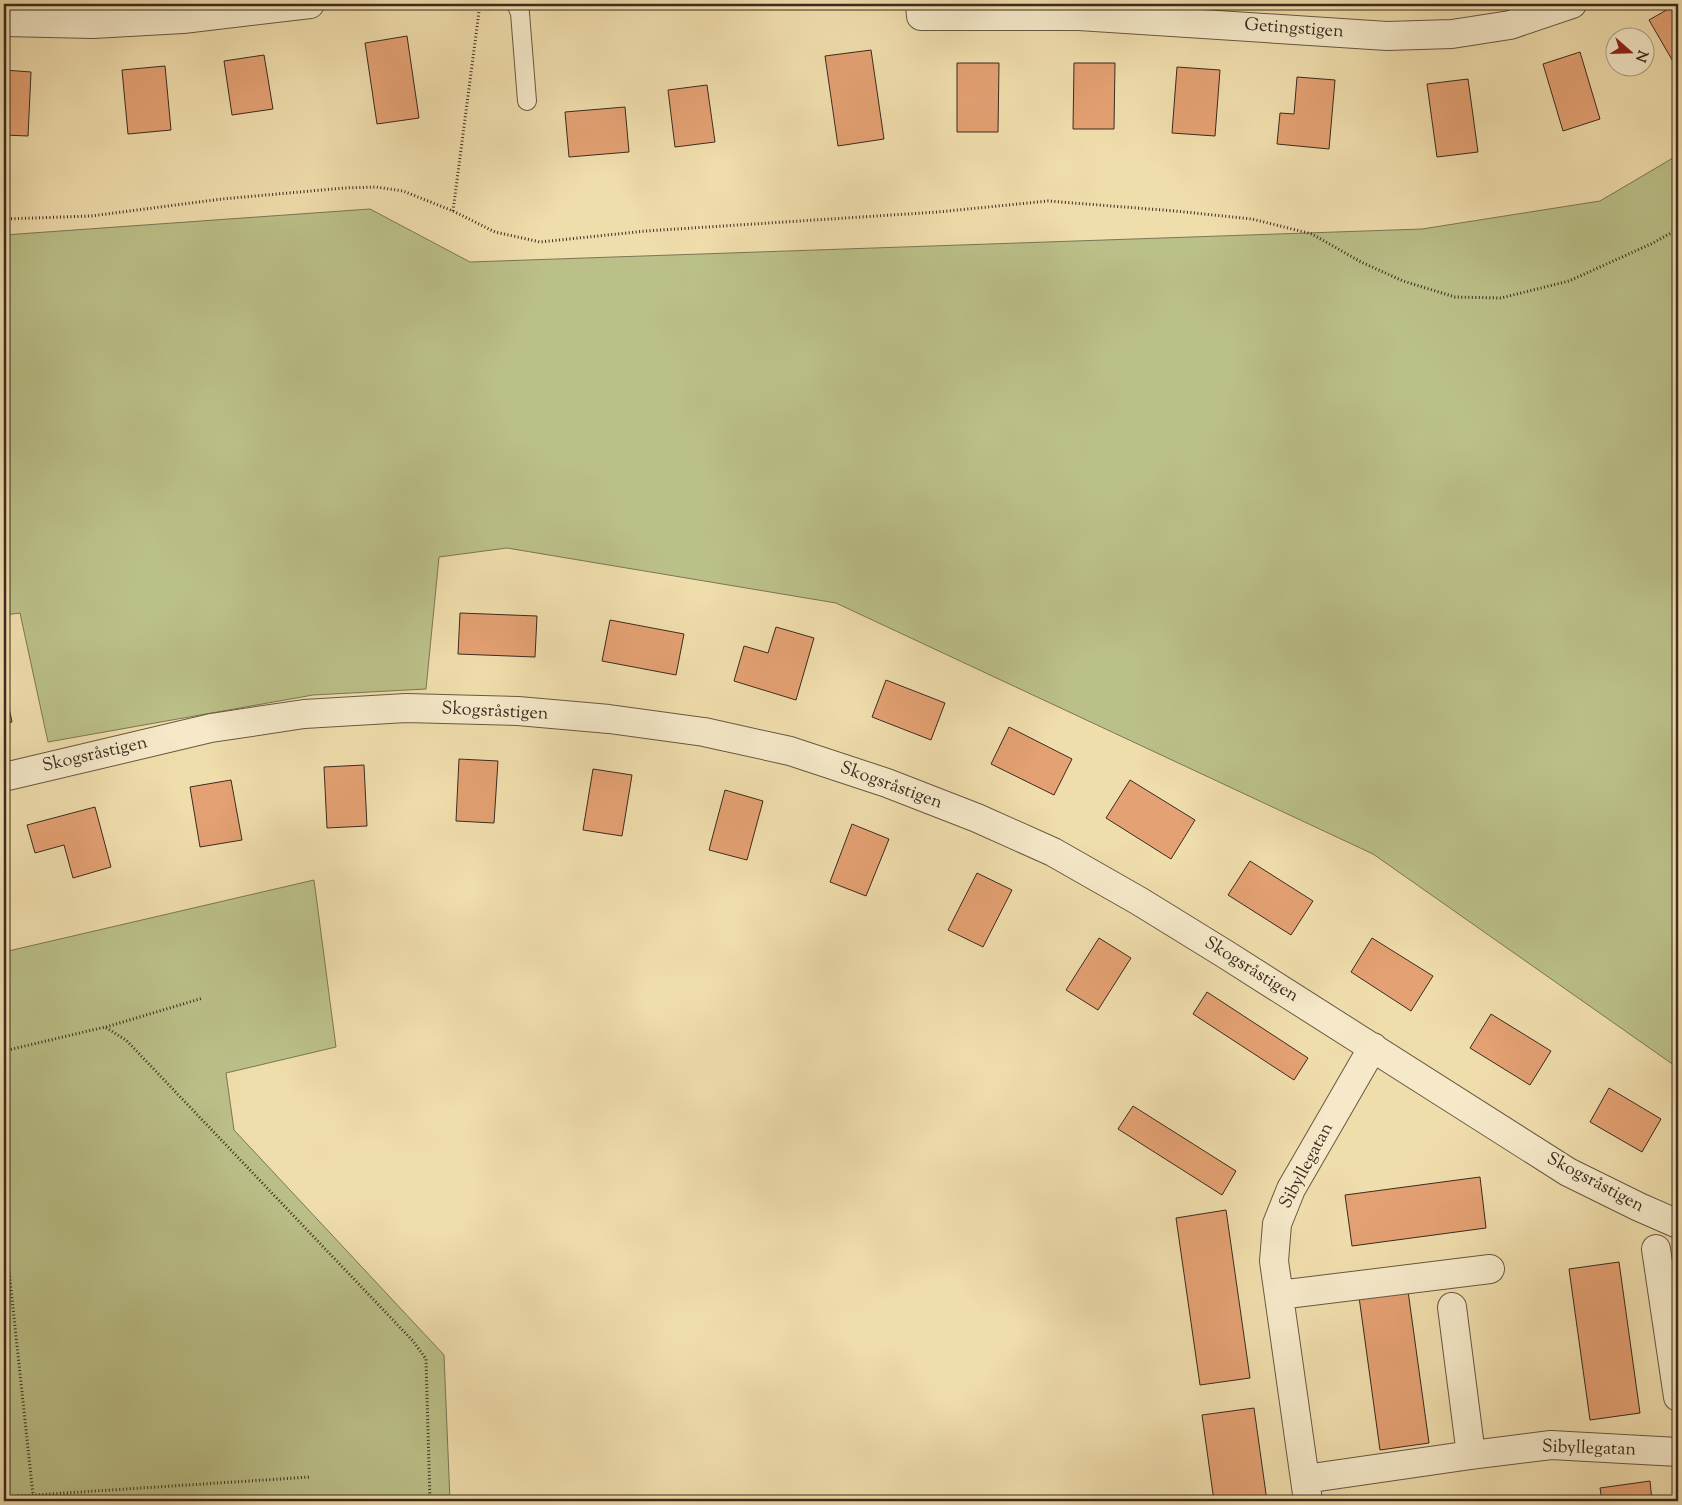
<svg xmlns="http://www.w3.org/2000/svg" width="1682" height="1505" font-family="'Sorts Mill Goudy',serif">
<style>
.green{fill:#bbc088;stroke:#7b7654}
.building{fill:#e4a173;stroke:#3b2b1f}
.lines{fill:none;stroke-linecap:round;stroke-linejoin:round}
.lane-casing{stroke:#685842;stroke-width:20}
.street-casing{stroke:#685842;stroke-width:30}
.path{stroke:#3b2b1f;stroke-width:3;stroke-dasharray:1 2.5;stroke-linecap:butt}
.lane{stroke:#f5e9c9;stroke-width:18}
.street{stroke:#f5e9c9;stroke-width:28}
.labels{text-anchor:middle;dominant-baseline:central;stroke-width:4.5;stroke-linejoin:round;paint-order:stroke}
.street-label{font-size:18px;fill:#3b2b1f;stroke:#f5e9c9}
</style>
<rect width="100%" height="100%" fill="#f0ddac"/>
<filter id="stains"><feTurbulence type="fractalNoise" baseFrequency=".004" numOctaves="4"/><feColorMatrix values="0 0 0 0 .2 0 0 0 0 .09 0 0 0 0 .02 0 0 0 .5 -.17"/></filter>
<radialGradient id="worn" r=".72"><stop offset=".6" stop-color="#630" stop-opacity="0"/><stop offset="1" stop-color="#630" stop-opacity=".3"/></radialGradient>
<!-- green -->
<path class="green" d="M1678,155V1068L1373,854L836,603L507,548L439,557L426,689L313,695L48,742L20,613L4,615V235L370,209L470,262L1422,229L1600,201Z
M314,880L336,1047L226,1073L234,1130L444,1355L450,1501H4V952Z"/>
<!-- building -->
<path class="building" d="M1677,4H1678V70L1649,20Z
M407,36L419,118L377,124L365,43Z
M871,50L884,139L838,146L825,56Z
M1580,52L1600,119L1563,131L1543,64Z
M264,55L273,109L232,115L224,61Z
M957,63H999L998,132H957Z
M1074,63H1115L1114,129H1073Z
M165,66L171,130L128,134L122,70Z
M1177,67L1220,70L1215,136L1172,133Z
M4,70L31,72L28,136L4,135Z
M1297,77L1335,80L1329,149L1277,144L1280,113L1294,114Z
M1468,79L1478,152L1437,157L1427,84Z
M707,85L715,142L675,147L668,90Z
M625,107L629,152L569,157L565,112Z
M460,613L537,616L535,657L458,654Z
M610,620L684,634L676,675L602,661Z
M776,627L814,638L796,700L734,681L744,646L768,653Z
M886,680L945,703L931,740L872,717Z
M4,684L12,722L4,724Z
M1009,727L1072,759L1054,795L991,764Z
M459,759L498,761L494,823L456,821Z
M364,765L367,826L327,828L324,767Z
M593,769L632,775L622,836L583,830Z
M231,780L242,840L200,847L190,787Z
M1130,780L1195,820L1171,859L1106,818Z
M725,790L763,801L747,860L709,850Z
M95,807L111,867L73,878L64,845L35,853L27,825Z
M852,824L889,839L866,896L830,882Z
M1250,861L1313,901L1291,935L1228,895Z
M977,873L1012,890L983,947L948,930Z
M1099,938L1131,958L1098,1010L1066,990Z
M1372,938L1433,976L1411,1011L1351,972Z
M1207,992L1308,1058L1294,1080L1193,1014Z
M1491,1014L1551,1051L1530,1085L1470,1048Z
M1609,1088L1661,1119L1642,1152L1590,1122Z
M1133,1106L1236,1171L1222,1195L1118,1129Z
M1480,1177L1486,1228L1352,1246L1345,1195Z
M1226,1210L1250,1378L1200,1385L1176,1218Z
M1619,1262L1640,1413L1590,1420L1569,1269Z
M1408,1291L1429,1443L1380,1450L1359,1297Z
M1254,1408L1267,1501H1214L1202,1415Z
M1650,1481L1652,1501H1602L1600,1488Z
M1532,1497L1533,1501H1500Z"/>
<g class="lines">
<!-- lane casing -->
<g class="lane-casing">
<path id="lane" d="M516,4L520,13L527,101"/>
</g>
<!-- street casing -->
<g class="street-casing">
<path id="street" d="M920,4L921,16H1079L1387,36L1452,34L1510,25L1572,4
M4,22L93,24L183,19L310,4
M4,777L211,728L304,714L406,708L518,711L609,719L704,732L790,751L887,783L977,818L1053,852L1139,901L1225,954L1568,1172L1639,1207L1678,1224
M1656,1249L1678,1397
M1279,1295L1490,1269
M1452,1307L1471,1455
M1305,1479L1471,1455L1551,1445L1678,1452
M1308,1501L1274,1261L1277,1224L1291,1189L1373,1047"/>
</g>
<!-- path -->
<path class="path" d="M453,211L480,4
M4,219L91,216L222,199L344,188L376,187L403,191L453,211L495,232L540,242L646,231L938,212L1048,201L1175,211L1252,219L1312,234L1361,262L1403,281L1455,297L1501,298L1569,281L1653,243L1678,229
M106,1027L203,998
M4,1051L105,1027L126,1040L413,1341L426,1359L430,1501
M4,1224L33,1495
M4,1497L310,1477"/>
<!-- lane -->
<use href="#lane" class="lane"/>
<!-- street -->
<use href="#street" class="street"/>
</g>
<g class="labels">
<!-- street labels -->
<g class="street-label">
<text transform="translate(1294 29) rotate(4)">Getingstigen</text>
<text transform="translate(495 712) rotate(3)">Skogsråstigen</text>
<text transform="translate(95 755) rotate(-13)">Skogsråstigen</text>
<text transform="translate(891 786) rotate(20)">Skogsråstigen</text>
<text transform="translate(1251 970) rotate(32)">Skogsråstigen</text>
<text transform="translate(1307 1166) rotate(-62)">Sibyllegatan</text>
<text transform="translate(1595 1183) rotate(28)">Skogsråstigen</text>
<text transform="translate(1589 1449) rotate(2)">Sibyllegatan</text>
</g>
</g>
<!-- margin -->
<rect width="1682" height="1505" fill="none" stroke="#f0ddac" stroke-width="20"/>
<rect x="5" y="5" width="1672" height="1495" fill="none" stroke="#3b2b1f" stroke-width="2.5"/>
<rect x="10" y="10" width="1662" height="1485" fill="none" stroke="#3b2b1f"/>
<!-- north arrow -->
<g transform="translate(1630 52) rotate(110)"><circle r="24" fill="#f5e9c9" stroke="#ab9d85"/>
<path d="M0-4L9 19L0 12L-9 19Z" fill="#8f2418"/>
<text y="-8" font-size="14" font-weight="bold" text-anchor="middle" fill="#3b2b1f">N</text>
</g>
<rect width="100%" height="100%" filter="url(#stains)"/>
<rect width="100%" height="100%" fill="url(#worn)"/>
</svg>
